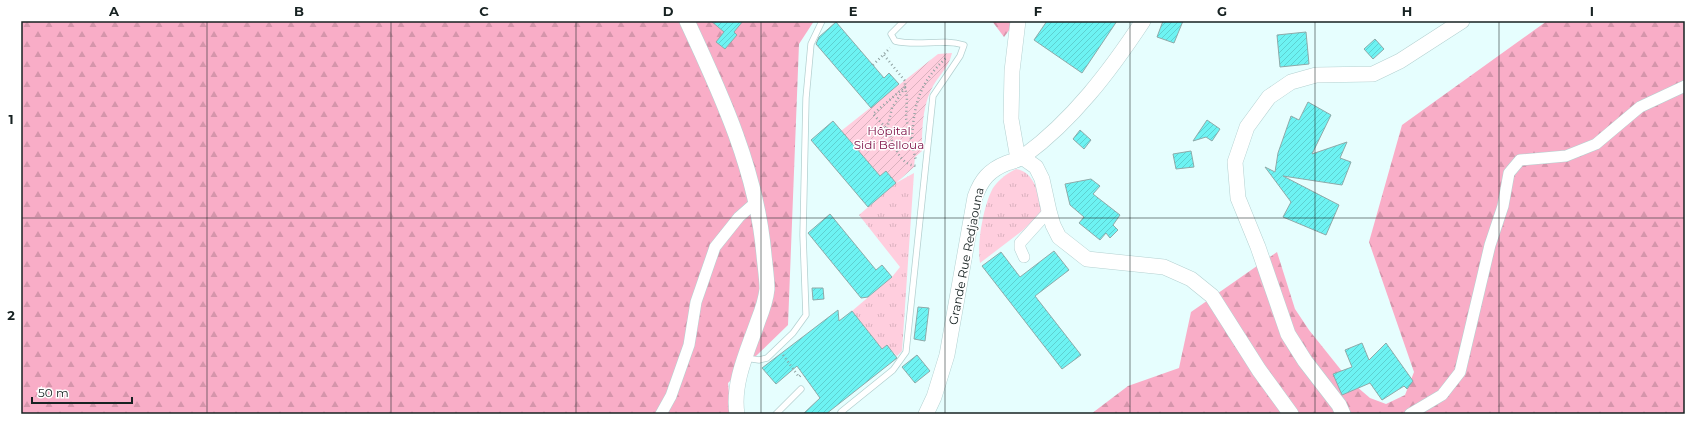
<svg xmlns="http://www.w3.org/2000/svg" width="1706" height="435" font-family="Montserrat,sans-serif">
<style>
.grass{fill:url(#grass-tufts)}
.forest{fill:url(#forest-firs)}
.garden{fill:url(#garden-furrows)}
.building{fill:url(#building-hatch);stroke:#8eaaa9}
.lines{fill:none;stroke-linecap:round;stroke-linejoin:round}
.lane-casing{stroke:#b4d1d1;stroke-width:7}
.street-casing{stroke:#b4d1d1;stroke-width:12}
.secondary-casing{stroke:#b4d1d1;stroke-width:16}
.path{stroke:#8fa1a1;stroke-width:2.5;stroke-dasharray:1 3;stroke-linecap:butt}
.lane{stroke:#fff;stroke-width:5.5}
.street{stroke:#fff;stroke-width:11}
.secondary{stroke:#fff;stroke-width:15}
.grid{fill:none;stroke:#172222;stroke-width:1;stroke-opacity:0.55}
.labels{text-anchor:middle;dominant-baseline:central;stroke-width:3;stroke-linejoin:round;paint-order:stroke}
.park-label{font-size:12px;fill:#7d1046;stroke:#fff}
.street-label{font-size:12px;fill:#172222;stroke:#fff}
.neatline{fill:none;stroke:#172222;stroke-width:1.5}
.grid-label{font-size:13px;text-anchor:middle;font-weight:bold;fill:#172222}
</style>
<defs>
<pattern id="grass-tufts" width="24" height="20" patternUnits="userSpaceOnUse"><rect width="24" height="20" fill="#ffcede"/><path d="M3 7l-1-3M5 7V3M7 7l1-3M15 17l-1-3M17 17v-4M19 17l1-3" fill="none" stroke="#dab1be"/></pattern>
<pattern id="forest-firs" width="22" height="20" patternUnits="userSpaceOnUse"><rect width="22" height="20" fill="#f9adc7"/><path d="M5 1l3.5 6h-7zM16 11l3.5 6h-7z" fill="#d595ab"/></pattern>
<pattern id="garden-furrows" width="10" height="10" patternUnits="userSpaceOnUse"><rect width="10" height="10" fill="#ffcede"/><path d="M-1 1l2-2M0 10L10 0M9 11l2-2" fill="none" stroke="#dab1be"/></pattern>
<pattern id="building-hatch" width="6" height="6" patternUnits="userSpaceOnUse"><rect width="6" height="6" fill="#6df3f3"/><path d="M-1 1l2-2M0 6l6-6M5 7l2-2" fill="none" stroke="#5ed0d0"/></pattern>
</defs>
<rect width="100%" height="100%" fill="#e6fefe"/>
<!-- grass -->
<path class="grass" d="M1016,169C1035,172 1039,195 1043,211L1022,231L980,263C977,244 983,209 991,192C995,182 1006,174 1016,169Z
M914,173L902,351L897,356L887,346L882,349L852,311L892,277L900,267L859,215L896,183Z"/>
<!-- forest -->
<path class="forest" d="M21,21H814L799,44L788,325L728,383L731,414H21Z
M992,21H1012L1010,29L1004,37Z
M1547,21H1685V414H1091L1128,386L1179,368L1191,312L1277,252L1295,309L1309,330L1349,380L1370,398L1386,404L1405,395L1414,372L1369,242L1402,125Z"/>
<!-- garden -->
<path class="garden" d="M952,53C949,68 937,77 931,90C922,109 922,131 922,151L915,157L914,167L896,183L886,171L880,176L841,131L938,54Z"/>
<!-- building -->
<path class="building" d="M711,21H743L734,32L737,35L725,49L716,42L724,32Z
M1047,21H1117L1082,73L1034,40Z
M1163,21H1183L1174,43L1157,37Z
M836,22L884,78L889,73L899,84L871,108L816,44L819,37Z
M1306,32L1309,64L1280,67L1277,35Z
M1375,39L1384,49L1373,59L1364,49Z
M1308,102L1331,115L1312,154L1347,142L1340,158L1351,162L1342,185L1283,176L1339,205L1326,235L1283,217L1291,202L1265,167L1275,172L1278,153L1291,116L1299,120Z
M1207,120L1220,129L1212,141L1206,137L1193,141Z
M833,121L880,176L886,171L896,183L868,207L811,140Z
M1080,130L1091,140L1084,149L1073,139Z
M1191,151L1194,167L1176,169L1173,154Z
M1091,179L1100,186L1093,194L1120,215L1113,225L1118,230L1110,238L1106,233L1100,240L1079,223L1084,217L1070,205L1065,184Z
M830,214L876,270L882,265L892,277L868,297L861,298L808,233Z
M1054,251L1069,270L1035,296L1081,355L1062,369L982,266L1001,252L1020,277Z
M812,288H823L824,299L813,300Z
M918,307L929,308L925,341L914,339Z
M838,310L839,321L852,311L882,349L887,345L897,358L826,414H803L820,398L797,366L776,384L762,368Z
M1362,343L1369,360L1386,343L1413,381L1407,389L1404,386L1382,400L1370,383L1342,395L1333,374L1352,367L1345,350Z
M917,355L930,371L915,383L902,367Z"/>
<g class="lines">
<!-- lane casing -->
<g class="lane-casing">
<path id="lane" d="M745,358L759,360L767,358L793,333L806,315L803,235L806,98L811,44L822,21
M776,414L801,389
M843,414L841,412L893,370L906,352L933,96L960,56L964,45C942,38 918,47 895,41L891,34L904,21"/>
</g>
<!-- street casing -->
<g class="street-casing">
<path id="street" d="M1024,257L1020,248V243L1049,211
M661,414L671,396L689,345L696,302L715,247L739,217L756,202
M1410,414L1442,395L1460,372L1490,245L1503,206L1509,173L1520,160L1566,156L1596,144L1640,107L1685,86"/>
</g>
<!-- secondary casing -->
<g class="secondary-casing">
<path id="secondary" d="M687,21C722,96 757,172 764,255C765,266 767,278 767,289C766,299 762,311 758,321C748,350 732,383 737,414
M1018,21L1012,71L1011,119L1018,159
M1022,157L1036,167L1042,179L1049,211L1053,225L1059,237L1087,259L1164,267L1191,279L1212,296L1259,370L1291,414
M926,414L934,397L947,355L975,197C981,180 989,170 1007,163C1013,161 1019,160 1024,156C1073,120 1110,71 1143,21
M1343,414L1339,405L1305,361L1288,334L1258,247L1238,198L1235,162L1247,127L1269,97L1291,82L1316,75L1373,74L1400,61L1462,21"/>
</g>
<!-- path -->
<path class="path" d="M884,55L905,81V87L892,108L887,129L873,114L905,87L907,97L906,118L916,161
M873,65L890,48
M887,129C894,143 898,165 917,166
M912,138C914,103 920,82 947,57
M783,355L799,377L802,374"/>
<!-- lane -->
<use href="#lane" class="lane"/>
<!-- street -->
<use href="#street" class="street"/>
<!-- secondary -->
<use href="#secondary" class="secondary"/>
</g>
<!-- grid -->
<path class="grid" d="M207,21V414M391,21V414M576,21V414M761,21V414M945,21V414M1130,21V414M1315,21V414M1499,21V414M21,218H1685"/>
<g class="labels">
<!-- park labels -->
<g class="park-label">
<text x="889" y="130">Hôpital<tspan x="889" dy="14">Sidi Belloua</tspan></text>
</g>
<!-- street labels -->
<g class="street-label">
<text transform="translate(966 256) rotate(-79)">Grande Rue Redjaouna</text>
</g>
</g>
<!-- border -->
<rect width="1706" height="435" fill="none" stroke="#ffffff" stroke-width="44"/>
<!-- scale -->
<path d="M32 397v6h100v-6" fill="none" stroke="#172222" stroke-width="2"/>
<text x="38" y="397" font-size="12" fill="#172222" stroke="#ffffff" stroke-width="3" paint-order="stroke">50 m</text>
<rect x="22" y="22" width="1662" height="391" class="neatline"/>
<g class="grid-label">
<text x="114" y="16">A</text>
<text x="299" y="16">B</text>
<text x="484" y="16">C</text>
<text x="668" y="16">D</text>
<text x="853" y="16">E</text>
<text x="1038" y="16">F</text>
<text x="1222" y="16">G</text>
<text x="1407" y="16">H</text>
<text x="1592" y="16">I</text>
<text x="11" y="124">1</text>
<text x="11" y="320">2</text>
</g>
</svg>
